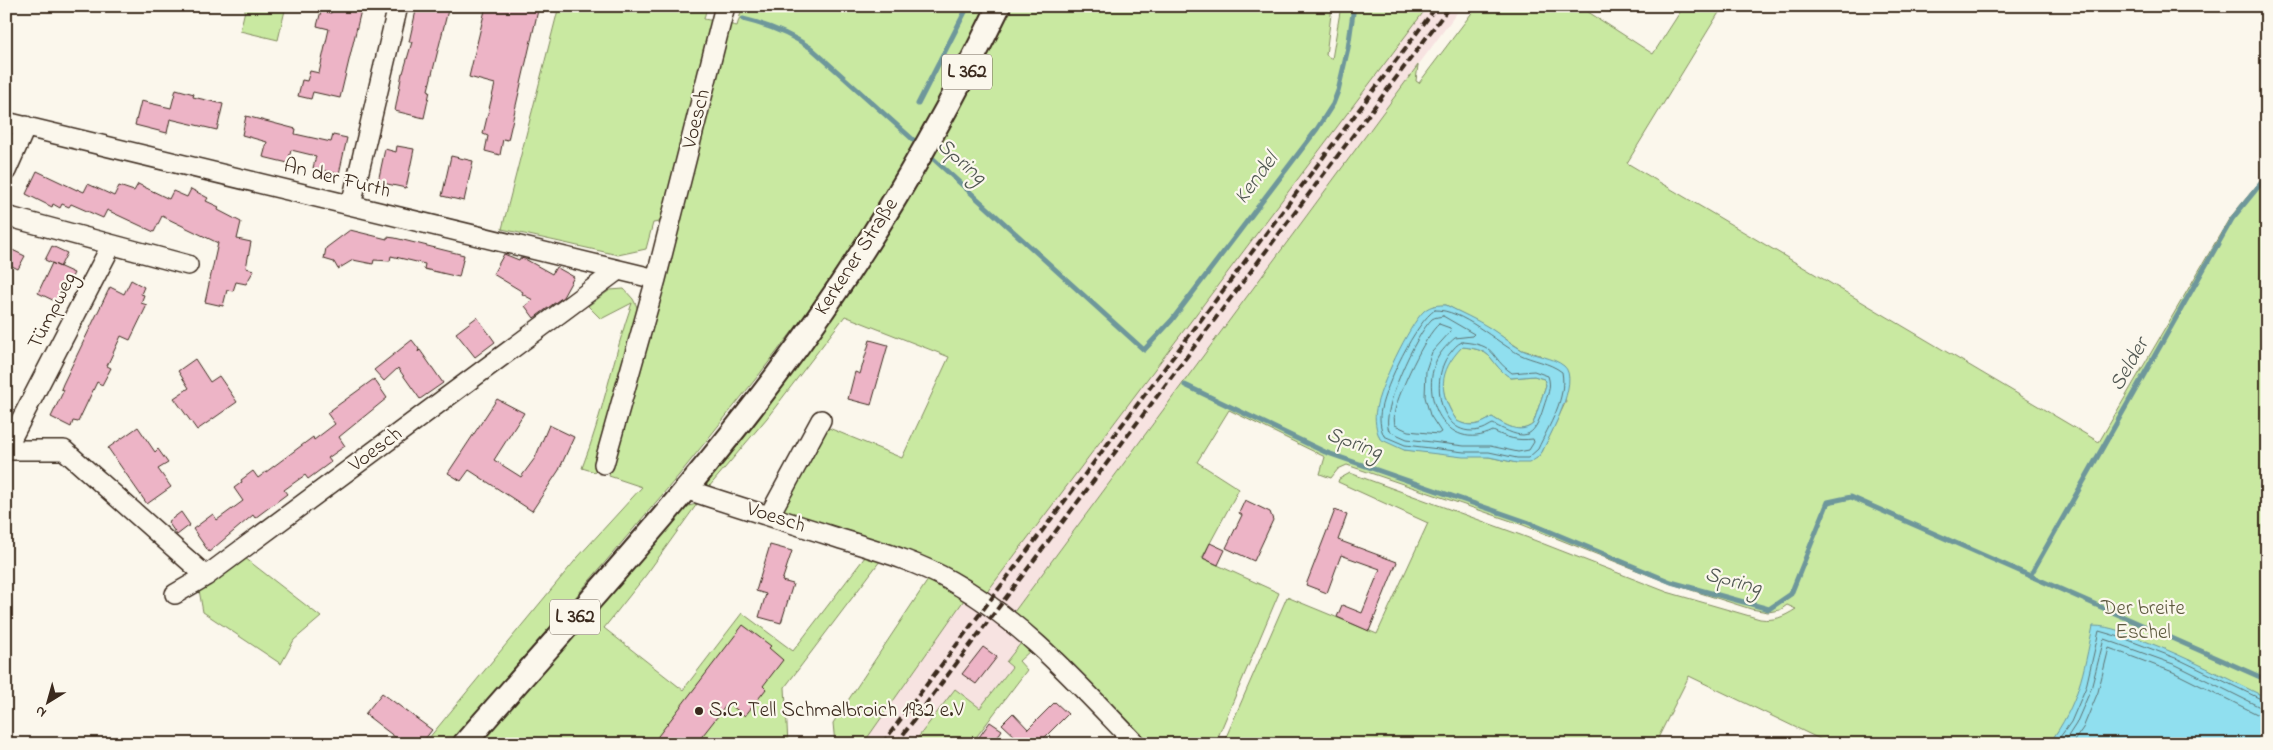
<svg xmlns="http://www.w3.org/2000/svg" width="2273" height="750" font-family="'Indie Flower',sans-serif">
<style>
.built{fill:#f7e3e1}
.green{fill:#c9e9a1;stroke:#828a60;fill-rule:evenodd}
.water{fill:#90dfef;stroke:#6e979b;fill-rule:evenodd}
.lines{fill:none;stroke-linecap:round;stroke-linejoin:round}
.shore{stroke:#5d7272;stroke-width:1}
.stream{stroke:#6e979b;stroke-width:5}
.building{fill:#edb4c6;stroke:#3b2a1e}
.minor-casing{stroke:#3b2a1e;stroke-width:22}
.major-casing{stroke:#3b2a1e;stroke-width:26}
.minor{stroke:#fbf7ec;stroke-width:19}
.major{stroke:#fbf7ec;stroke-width:22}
.rail{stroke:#3b2a1e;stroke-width:4;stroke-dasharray:8 4;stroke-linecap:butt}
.poi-dot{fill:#3b2a1e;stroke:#fbf7ec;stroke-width:2}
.labels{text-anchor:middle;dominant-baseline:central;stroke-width:4.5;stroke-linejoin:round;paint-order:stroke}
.shield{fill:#fbf7ec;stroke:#75685c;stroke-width:1}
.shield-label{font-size:20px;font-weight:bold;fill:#3b2a1e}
.street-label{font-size:21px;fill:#3b2a1e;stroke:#fbf7ec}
.park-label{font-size:21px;fill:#5e5a3f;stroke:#fbf7ec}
.poi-label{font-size:21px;fill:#3b2a1e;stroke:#fbf7ec;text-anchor:start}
.water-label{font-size:22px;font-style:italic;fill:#505752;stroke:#fbf7ec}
</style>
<rect width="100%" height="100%" fill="#fbf7ec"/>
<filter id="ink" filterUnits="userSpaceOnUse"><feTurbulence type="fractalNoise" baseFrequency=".02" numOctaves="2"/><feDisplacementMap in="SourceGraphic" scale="10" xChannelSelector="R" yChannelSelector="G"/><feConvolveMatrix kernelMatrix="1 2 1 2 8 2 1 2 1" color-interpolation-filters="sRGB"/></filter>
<g filter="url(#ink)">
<!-- built -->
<path class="built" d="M1428,6H1462L1014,612L1008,608L997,623L1021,643L1006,662L1012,667L980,708L955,689L913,744H863L964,600L976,606Z"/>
<!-- green -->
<path class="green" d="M246,6H286L278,40L240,31Z
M559,6H707L704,19L714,21L660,222L653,223L646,249L618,255L502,229Z
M732,6H987L967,94L1010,6H1332L1326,55L1332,59L1341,6H1428L987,592L955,573L776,510L824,426L902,458L949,357L845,316L767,418L708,488L704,477L779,383L912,150L863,229L802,319L758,376L679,475L451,744H424L578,557L642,487L609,476L728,24L737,26L742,9Z
M1477,6H1579L1653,54L1684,6H1723L1627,163L2099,442L2229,219L2267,173V744H1830L1689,676L1655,744H1223L1287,597L1377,634L1428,523L1338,482L1339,479L1350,473L1526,537L1667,592L1760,619C1775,621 1783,617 1796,609L1787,605L1780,610L1768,612L1751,609L1669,583L1523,525L1347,465L1338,469L1331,478L1320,474L1325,457L1229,410L1197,462L1239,489L1202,558L1279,593L1215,744H1147L1045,638L1014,612L1418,65L1416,81L1419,83ZM1446,305L1489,328L1522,350L1540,355L1566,401L1542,452L1537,458L1517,463L1489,457L1404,450L1433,306Z
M624,289L633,299L639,311L595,472L582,468C603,414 613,357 632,303L601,319L588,306L610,290Z
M1462,347C1497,350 1487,362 1511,378L1534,376L1544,379L1546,385L1533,424C1520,435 1505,425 1492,417C1481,425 1470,428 1457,421C1446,405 1436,381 1448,362C1452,357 1457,352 1462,347Z
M697,504L646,575L604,628L683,690L742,613L793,651L865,557L880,561L785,687L788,744H477L684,507Z
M245,558L321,617L294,640L281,664L203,612L199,590Z
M928,580L964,600L863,744H835L833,723Z
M1021,643L1030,651L1019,661L1027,670L971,744H913L955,689L980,708L1012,667L1006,662Z"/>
<!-- water -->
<path class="water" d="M1446,305C1461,313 1476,319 1490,328C1501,335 1511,344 1522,350C1535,356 1553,357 1564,366C1581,380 1549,437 1542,452L1537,458L1529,463H1517L1489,457H1463L1404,450L1380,439C1376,430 1374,419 1376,409C1379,388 1409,325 1424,311C1431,305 1438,305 1446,305ZM1462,347C1498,350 1487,363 1511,378L1534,376L1544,379L1546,385L1533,424C1520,435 1505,425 1492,417C1481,425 1470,428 1457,421C1438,393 1438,372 1462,347Z
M2093,626C2111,626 2128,634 2145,641C2187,657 2226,678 2267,698V744H2049C2079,702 2083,675 2093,626Z"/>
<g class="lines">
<!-- shore -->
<path class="shore" d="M1435,310C1462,309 1496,342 1519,354C1533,361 1549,362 1562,372C1567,399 1549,425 1538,449L1528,458H1517L1489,452H1464L1405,445L1384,436C1380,428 1379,417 1381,409C1385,387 1416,321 1435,310Z
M1443,316L1474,334L1472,336L1455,338C1449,343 1441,351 1437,359C1419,396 1446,454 1493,431C1507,438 1517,441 1533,439L1534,442L1529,450L1518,452L1490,446H1464L1407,439L1389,431C1380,411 1416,334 1432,319C1435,317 1439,317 1443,316Z
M1439,324L1450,328L1451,331L1432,352L1426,370L1425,397L1430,415L1441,432L1438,434L1408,431L1395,425C1394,420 1394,415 1395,410C1399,392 1425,335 1439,324Z
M1462,342C1499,345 1488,356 1512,373L1534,371L1548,376C1552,387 1547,396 1544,406C1533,442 1524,440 1493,424C1490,425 1486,428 1483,429C1439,443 1428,377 1451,352C1454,348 1457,344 1462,342Z
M2055,744L2071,722L2086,687L2099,631L2123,638L2178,659L2267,702
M2063,744L2076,724L2091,689L2104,639L2176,665L2260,707L2267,708
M2072,744L2083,728L2098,692L2109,648L2173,672L2257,714L2267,716"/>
<!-- stream -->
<path class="stream" d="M699,6L702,9
M743,19C768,25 789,33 811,48L919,145
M918,104L968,6
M928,154L1144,350L1172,320L1317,129L1333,104L1338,91L1348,48L1354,6
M1185,385L1325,452L1527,522L1671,582L1769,609L1791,594L1828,502L1851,497L2267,680
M2030,576L2232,219L2267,176"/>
</g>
<!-- building -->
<path class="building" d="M333,6H362L340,98L313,92L311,99L298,96L302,80L307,81L310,71L319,73L329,29L317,26L321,11L331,13Z
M417,6H434L448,10L428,90L430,91L424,118L395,111L402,73H403L412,42H409Z
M486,6H539L508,140L503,139L500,155L485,151L488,136L483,134L495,84L469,77Z
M176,89L194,94L193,97L223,104L217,130L170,119L167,133L135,125L141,101L171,108Z
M246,116L296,129L295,134L331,142L333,135L347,138L339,174L313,168L316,156L291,150L288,163L263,157L267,142L242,135Z
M397,146L414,149L406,188L378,182L385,149L396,152Z
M451,156L473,161L464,201L442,196Z
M37,171L77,190V189L84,192L88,184L114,196L119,186L134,191L138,184L169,199L173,191L187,197L191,189L208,198L206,201L219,207L218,210L241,222L237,239L251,242L246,268L254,270L246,284L236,282L233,291L227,290L223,306L205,302L218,243L162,216L154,232L107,210L103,218L71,204L69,207L62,204L60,208L53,204L52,207L26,194Z
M350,230L387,239V237L395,238L464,255L459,277L424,269L425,264L391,256L390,261L374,260L373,264L353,260L338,269L334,262L324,259L326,248Z
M52,246L67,253L60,267L45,260Z
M6,247L25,256L18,269L6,263Z
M504,254L519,260L520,258L525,259L552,274L556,267L574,277L563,297L534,318L525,306L533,300L522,294L523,292L493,274Z
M52,263L74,273L59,303L38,293Z
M131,280L144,287L141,294L144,295L141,303L147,305L130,340L121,336L107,366L111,368L102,385L97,382L78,422L73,421L71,427L51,417L64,390L61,389L63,384L110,287L124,294Z
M477,317L495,342L475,357L456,333Z
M412,340L419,349L418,352L420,350L443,383L420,399L398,368L384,381L374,370Z
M870,340L888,345L871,405L848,399L855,372L860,374Z
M195,359L210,382L219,376L237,402L197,430L174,398L189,388L178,371Z
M374,379L387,398L339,437L345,446L328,458L331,462L308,479L305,475L284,490L287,494L255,518L253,515L209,552L193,529L213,514L217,520L243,501L234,488L242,482L241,480L253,471L258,478L313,437L314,440L335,424L327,413Z
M497,399L524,413L494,460L521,477L535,458L549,425L574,437L559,470L532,511L469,470L461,481L448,473Z
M138,427L155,452L158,449L168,463L158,469L171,487L147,504L108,448Z
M1245,500L1270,512L1273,520L1254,561L1226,548L1242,515L1239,513Z
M1335,510L1347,515L1338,540L1397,562L1369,631L1337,617L1342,605L1362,613L1380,569L1341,555L1327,593L1306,585Z
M181,512L190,525L177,535L168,522Z
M1210,543L1225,550L1218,565L1203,558Z
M770,545L792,551L782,581L793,584L781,623L759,617L766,594L756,591Z
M743,625L771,646L769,648L783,660L763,686L766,689L745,716L728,703L696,744H652Z
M983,647L997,657L976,684L962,674Z
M382,693L432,730L421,744H404L365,714Z
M1055,702L1068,714L1040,742L1042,744H1013L1018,739L1002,724L1013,713L1028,729Z
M990,722L1002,730L993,744H974Z"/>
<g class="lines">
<!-- minor casing -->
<g class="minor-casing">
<path id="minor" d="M6,122L656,279
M6,171L26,126
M351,205L398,6
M6,216L188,265
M6,449L111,246
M6,450H64L206,576
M604,464L656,279L725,6
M685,489C736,506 787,522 838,538C876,550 916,561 951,581C1023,621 1079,685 1136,744
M769,516L821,420
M175,594L206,576L618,270"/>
</g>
<!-- major casing -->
<g class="major-casing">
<path id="major" d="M464,744C569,623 680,504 776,376C863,260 936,136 999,6"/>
</g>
<!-- minor -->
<use href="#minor" class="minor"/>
<!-- major -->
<use href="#major" class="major"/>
<!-- rail -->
<path class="rail" d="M882,744L1437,6
M896,744L1450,6"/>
</g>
</g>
<!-- markers -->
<circle class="poi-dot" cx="699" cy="711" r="5"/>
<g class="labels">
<!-- shield labels -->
<g class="shield">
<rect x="942" y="54.5" width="50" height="35" rx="4"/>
<rect x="550" y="599.5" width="50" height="35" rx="4"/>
</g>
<g class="shield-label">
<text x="967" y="72">L 362</text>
<text x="575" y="617">L 362</text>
</g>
<!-- street labels -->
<g class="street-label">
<text transform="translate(697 119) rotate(-76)">Voesch</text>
<text transform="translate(337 179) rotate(14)">An der Furth</text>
<text transform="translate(857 257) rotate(-57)">Kerkener Straße</text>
<text transform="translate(53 311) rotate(-63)">Tümpweg</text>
<text transform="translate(376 450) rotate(-37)">Voesch</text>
<text transform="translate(776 518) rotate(18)">Voesch</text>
</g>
<!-- park labels -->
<g class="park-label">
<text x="2143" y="609">Der breite<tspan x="2143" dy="24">Eschel</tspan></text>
</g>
<!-- poi labels -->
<g class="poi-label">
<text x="709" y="711">S.C. Tell Schmalbroich 1932 e.V</text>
</g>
<!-- water labels -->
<g class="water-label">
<text transform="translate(961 162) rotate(42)">Spring</text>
<text transform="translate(1257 179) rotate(-53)">Kendel</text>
<text transform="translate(2130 365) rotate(-60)">Selder</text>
<text transform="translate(1354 444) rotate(20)">Spring</text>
<text transform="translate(1733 582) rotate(15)">Spring</text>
</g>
</g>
<!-- margin -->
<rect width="2273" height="750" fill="none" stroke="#fbf7ec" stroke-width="25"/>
<rect x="12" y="12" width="2248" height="725" fill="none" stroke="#3b2a1e" stroke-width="2" filter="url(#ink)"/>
<!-- north arrow -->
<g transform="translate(48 702) rotate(217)" stroke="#fbf7ec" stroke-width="4" paint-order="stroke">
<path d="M0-4L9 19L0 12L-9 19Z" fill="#3b2a1e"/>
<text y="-8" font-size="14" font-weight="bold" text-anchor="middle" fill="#3b2a1e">N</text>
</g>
</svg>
